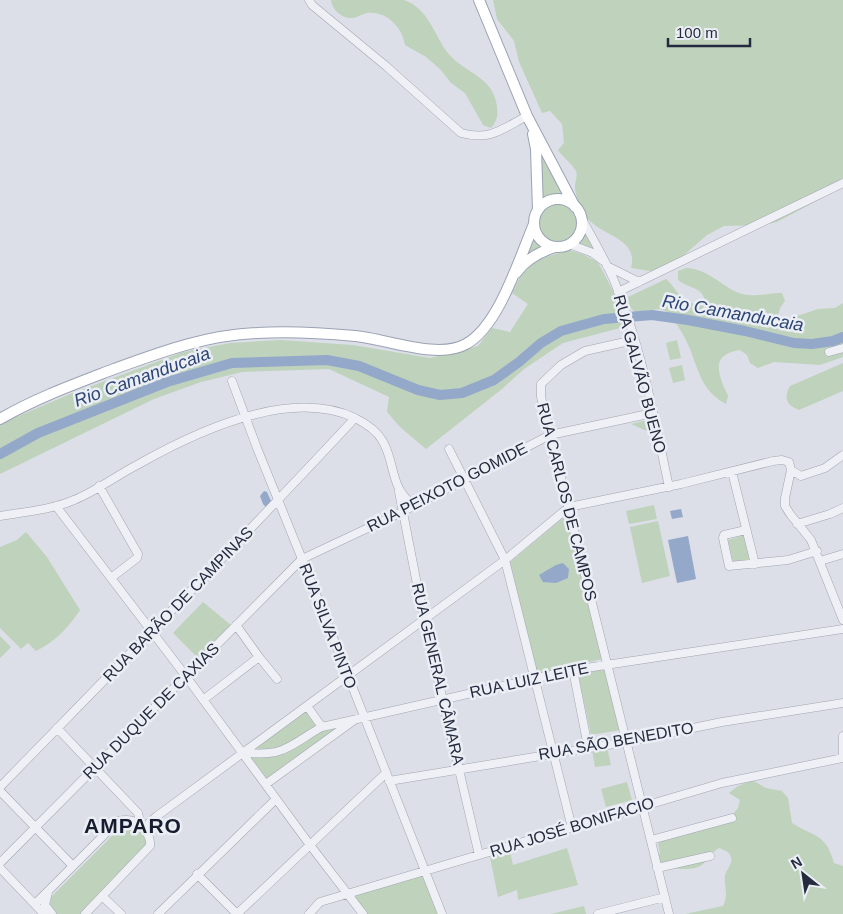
<svg xmlns="http://www.w3.org/2000/svg" width="843" height="914" font-family="Helvetica,sans-serif">
<style>
.green{fill:#bfd2bc}
.water{fill:#94a8ca}
.lines{fill:none;stroke-linecap:round;stroke-linejoin:round}
.river{stroke:#94a8ca;stroke-width:10}
.minor-casing{stroke:#a1a5b1;stroke-width:9}
.major-casing{stroke:#9aa2b4;stroke-width:12}
.minor{stroke:#eff0f5;stroke-width:8}
.major{stroke:#fff;stroke-width:10}
.labels{text-anchor:middle;dominant-baseline:central;stroke-width:5;stroke-linejoin:round;paint-order:stroke}
.street-label{font-size:16px;fill:#252b3e;stroke:#ebeef5}
.water-label{font-size:18px;font-style:italic;fill:#2c4575;stroke:#ebeef5}
.district-label{font-size:21px;font-weight:bold;letter-spacing:1px;fill:#171d2f;stroke:#ebeef5}
</style>
<rect width="100%" height="100%" fill="#dcdfe7"/>
<!-- green -->
<path class="green" d="M331,0C349,0 367,0 385,0C391,0 399,0 404,0C428,8 434,34 447,52C463,73 494,76 497,107C498,116 497,121 491,128L483,125L465,93L451,83L440,69L426,57L405,45C403,28 386,10 367,13C362,14 358,17 353,18C342,19 332,10 331,0Z
M493,0H843V187L777,222L762,225L724,226L707,235L668,269L650,271L631,268C639,240 605,236 590,221C582,214 575,196 575,186C575,181 578,176 576,171C572,164 563,157 558,150L564,143L562,124L550,111L542,113L519,62L514,41L497,19Z
M541,155L565,197C556,194 550,195 542,201Z
M539 223a19 19 0 1 1 38 0a19 19 0 1 1-38 0Z
M585,230L597,251L578,243Z
M532,234L537,242L544,246L522,260Z
M569,250L582,254L598,262L613,291L624,327L563,343L524,369L502,389L426,449L400,427L387,412L389,397L329,369L242,372L201,382L154,399L0,474V425L7,421L70,394L183,352L230,343L281,340L353,345L430,358L478,346L492,328L510,332L528,304L512,293L521,275L539,259Z
M686,268C709,269 719,285 739,293C752,298 768,293 782,293L785,301L780,308L778,316L785,320L818,309L835,308L843,303V357L820,365L774,362L758,368L750,363L747,355L740,350C717,354 715,364 723,385C724,388 727,393 728,396C728,399 726,401 726,404C702,391 699,372 690,349C685,336 676,323 668,312L660,309L635,312L629,306L628,297L666,279C672,284 673,287 677,292C683,301 696,306 706,306C704,286 691,290 678,280V271Z
M677,340L681,358L670,360L666,343Z
M843,363V391L799,410C787,405 783,399 790,386Z
M682,365L685,380L673,383L669,368Z
M652,419L656,435L631,424Z
M654,505L657,519L629,524L626,511Z
M568,514L603,659L537,674L510,562Z
M658,521L670,576L642,583L630,527Z
M26,532L47,557L80,610C69,627 55,642 36,651L28,643L21,649L0,628V547L17,540Z
M744,535L751,560L750,561L733,562L728,540Z
M203,602L232,626L198,658L173,633Z
M0,636L11,647L0,658Z
M605,669L620,730L591,735L578,674Z
M307,708L320,727L277,751L252,748Z
M350,722L267,782L248,757L279,753L322,729Z
M607,747L611,765L595,767L592,750Z
M752,780L766,788L782,791L788,798L792,823C815,838 825,832 834,863L843,866V914H685L723,906C729,894 724,888 725,876C726,870 733,864 731,857C729,851 724,850 719,848C710,853 709,859 702,865C693,872 669,868 659,866L655,857L660,853L658,844L661,840L732,815L738,808L740,800L729,793L738,786Z
M627,782L632,800L606,807L601,789Z
M128,825L141,830L148,845L81,914H55L50,906L51,897L122,826Z
M509,847L513,865L567,848L578,885L518,900L517,890L498,897L489,852Z
M425,871L443,914H364L349,895Z
M584,906L586,914H551Z"/>
<!-- water -->
<path class="water" d="M264,491L267,492L271,501L266,507L263,504L260,496Z
M681,509L683,517L672,519L670,511Z
M688,536L696,579L677,583L668,540Z
M563,563L569,569L568,578L556,583L543,582L539,575L556,565Z"/>
<g class="lines">
<!-- river -->
<path class="river" d="M0,454L38,433L167,382L232,363L327,360L359,366L418,390L440,395L462,393L494,380L519,362L541,343L561,331L604,319L652,315L688,320L745,331L794,343L812,344L833,341L843,337"/>
<!-- minor casing -->
<g class="minor-casing">
<path id="minor" d="M309,0L312,5L386,66L461,133C490,141 502,129 527,116
M579,214C591,235 603,256 613,278C641,344 654,417 669,487
M569,244L593,253L602,260
M607,266L639,282
M618,292L843,183
M634,340L585,351L561,365L541,384V397L669,914
M829,352L843,348
M232,381L257,448L302,559L442,914
M449,449L505,560L572,828
M791,470L801,476L825,468L843,455
M732,472L755,564
M99,486L138,554L137,558L111,578
M399,492L424,620L479,855
M56,506L185,675L310,845L363,914
M0,516C24,512 51,510 74,500C96,491 116,476 137,465C195,432 289,387 355,418C365,423 376,430 382,440C396,462 389,490 415,505
M797,524L830,514L843,508
M746,530L724,535L723,538L729,566L788,560L817,551
M820,561L843,554
M259,657L277,679
M573,670L588,747
M203,700L259,657L236,625
M307,706L322,727
M57,728L138,813C139,817 140,822 142,826C146,833 151,836 150,846L85,914
M843,736V758
M243,753C254,753 268,755 279,751C293,747 308,734 322,727L573,670L843,629
M389,781L626,742L722,722L843,703
M266,784L353,721
M0,787C119,665 239,543 355,418
M0,791L73,866
M147,832L149,823L157,816L505,560L569,507L681,484L773,461L782,460L789,462L791,470L785,498V506L790,514L811,540L843,620
M651,840L732,818
M0,863L302,559L402,512L550,435L653,413
M0,868L44,914
M657,868L710,856
M197,874L237,914
M48,892L45,905L52,914
M102,896L121,914
M35,904L118,821C128,819 133,820 141,825
M158,914L276,799
M237,914L386,773
M309,914L320,902L722,783L843,758
M598,914L665,897"/>
</g>
<!-- major casing -->
<g class="major-casing">
<path id="major" d="M479,0L527,116L575,207
M533,134L536,149L538,210
M534 223a24 24 0 1 1 48 0a24 24 0 1 1-48 0Z
M516,273C526,259 539,252 555,247
M0,419C36,398 75,384 114,369C161,352 206,335 257,333C289,331 323,333 355,336C387,339 438,360 466,344C499,326 519,259 534,224"/>
</g>
<!-- minor -->
<use href="#minor" class="minor"/>
<!-- major -->
<use href="#major" class="major"/>
</g>
<g class="labels">
<!-- street labels -->
<g class="street-label">
<text transform="translate(640 374) rotate(75)">RUA GALVÃO BUENO</text>
<text transform="translate(447 487) rotate(-27)">RUA PEIXOTO GOMIDE</text>
<text transform="translate(567 502) rotate(76)">RUA CARLOS DE CAMPOS</text>
<text transform="translate(178 604) rotate(-46)">RUA BARÃO DE CAMPINAS</text>
<text transform="translate(328 626) rotate(69)">RUA SILVA PINTO</text>
<text transform="translate(438 674) rotate(77)">RUA GENERAL CÂMARA</text>
<text transform="translate(529 680) rotate(-12)">RUA LUIZ LEITE</text>
<text transform="translate(151 711) rotate(-45)">RUA DUQUE DE CAXIAS</text>
<text transform="translate(616 741) rotate(-10)">RUA SÃO BENEDITO</text>
<text transform="translate(572 827) rotate(-17)">RUA JOSÉ BONIFACIO</text>
</g>
<!-- water labels -->
<g class="water-label">
<text transform="translate(733 313) rotate(10)">Rio Camanducaia</text>
<text transform="translate(142 377) rotate(-20)">Rio Camanducaia</text>
</g>
<!-- district labels -->
<g class="district-label">
<text x="133" y="825">AMPARO</text>
</g>
</g>
<!-- north arrow -->
<g transform="translate(803 874) rotate(330)" stroke="#ebeef5" stroke-width="4" paint-order="stroke">
<path d="M0-4L9 19L0 12L-9 19Z" fill="#252b3e"/>
<text y="-8" font-size="14" font-weight="bold" text-anchor="middle" fill="#252b3e">N</text>
</g>
<!-- scale -->
<path d="M668 38v8h82v-8" fill="none" stroke="#252b3e" stroke-width="2.5"/>
<text x="676" y="38" font-size="15" fill="#252b3e" stroke="#ebeef5" stroke-width="4" paint-order="stroke">100 m</text>
</svg>
